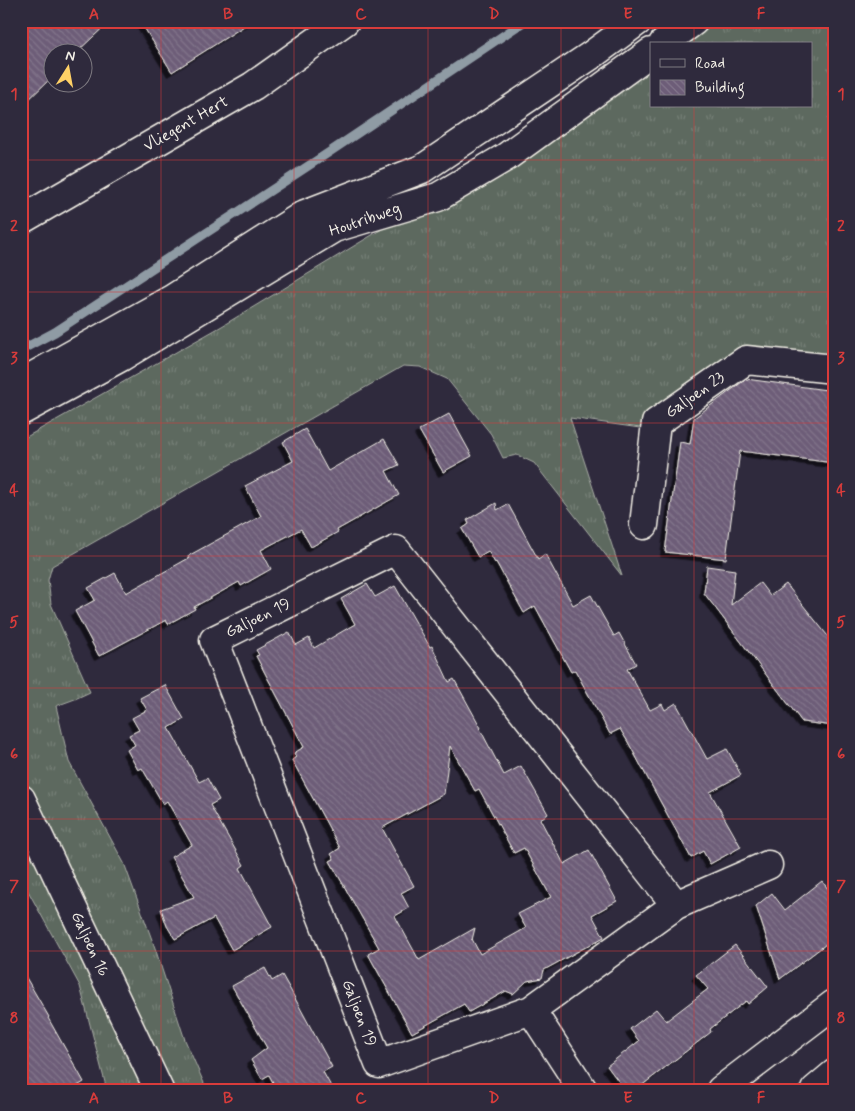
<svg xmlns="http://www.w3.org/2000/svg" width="855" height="1111" font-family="Mynerve,sans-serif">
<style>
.grass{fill:url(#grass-tufts);stroke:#a8ada4}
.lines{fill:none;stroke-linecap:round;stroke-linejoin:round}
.stream{stroke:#8f9ba4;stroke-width:9}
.building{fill:url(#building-back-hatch);stroke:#f4f1e8;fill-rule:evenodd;filter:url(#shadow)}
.street-casing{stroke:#f4f1e8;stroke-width:31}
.secondary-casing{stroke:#f4f1e8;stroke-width:31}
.street{stroke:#2f2a3d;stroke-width:28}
.secondary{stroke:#2f2a3d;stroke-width:28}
.grid{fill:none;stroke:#d93c3b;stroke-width:1;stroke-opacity:0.55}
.labels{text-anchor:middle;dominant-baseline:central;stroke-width:4.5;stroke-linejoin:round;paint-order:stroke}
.street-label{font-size:16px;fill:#f4f1e8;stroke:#2f2a3d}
.neatline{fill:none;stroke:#d93c3b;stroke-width:2}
.grid-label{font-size:16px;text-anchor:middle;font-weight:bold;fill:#d93c3b}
</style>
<defs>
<pattern id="grass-tufts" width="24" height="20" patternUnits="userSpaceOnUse" patternTransform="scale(1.25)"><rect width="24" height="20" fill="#5d695f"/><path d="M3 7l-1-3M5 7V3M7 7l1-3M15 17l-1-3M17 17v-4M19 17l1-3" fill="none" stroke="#757f76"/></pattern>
<pattern id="building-back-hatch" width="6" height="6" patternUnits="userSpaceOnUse" patternTransform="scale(1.25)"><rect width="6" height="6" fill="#6d5d78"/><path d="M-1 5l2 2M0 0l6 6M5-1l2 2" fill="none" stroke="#82758b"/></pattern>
<filter id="shadow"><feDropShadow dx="-4.5" dy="4.5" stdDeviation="0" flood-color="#0009"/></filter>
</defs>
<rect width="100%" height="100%" fill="#2f2a3d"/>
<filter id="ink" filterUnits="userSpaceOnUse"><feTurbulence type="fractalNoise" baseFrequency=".02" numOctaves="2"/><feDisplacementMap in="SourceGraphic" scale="10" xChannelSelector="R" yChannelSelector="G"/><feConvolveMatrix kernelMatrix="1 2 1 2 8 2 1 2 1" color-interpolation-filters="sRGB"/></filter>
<g filter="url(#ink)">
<!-- grass -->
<path class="grass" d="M717,21H834V361L747,347L647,429L570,418L622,576L534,463L517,455L503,458L491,434L447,379L420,367L403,366L52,566L48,580L51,604L90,692L75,699L56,706L69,762L124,863L155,948L185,1040L207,1090H107L80,986L21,878V440L222,326L651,66V106H811V44H685Z"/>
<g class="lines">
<!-- stream -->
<path class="stream" d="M21,350L55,332L328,153L525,21"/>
</g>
<!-- building -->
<path class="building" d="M21,21H110L77,52H52V77L21,107Z
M140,21H252L172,72Z
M746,379L834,391V463L740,451L726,559L665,552L680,442L690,444L694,418Z
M449,414L472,456L443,472L419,430Z
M305,429L328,471L384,439L399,465L386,471L399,495L337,530L338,532L311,547L301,529L261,550L271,569L241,586L239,582L194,607L195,609L168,624L166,620L99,656L75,611L95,600L88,588L115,573L126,593L189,558L188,556L261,516L245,486L293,461L283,442Z
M496,503L497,510L508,504L538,559L545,554L573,605L591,595L614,636L619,633L636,664L627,669L650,710L662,704L665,710L676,703L707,759L727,749L741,775L710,792L741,847L710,864L703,851L691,858L628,742L620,729L610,734L575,670L571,672L535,606L524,613L496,562L495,563L488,551L478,557L462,529L469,524L467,520Z
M707,566L735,570L731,605L760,583L770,596L786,584L827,635L834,645V726L802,722L704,593Z
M367,584L375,597L395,586L430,647L432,646L449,682L454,679L481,728L480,729L504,775L521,766L548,814L540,819L564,864L589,850L617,901L592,915L604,937L544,970L542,978L527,981L513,994L506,991L469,1012L464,1004L412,1033L368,954L379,948L330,861L334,859L331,854L340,848L292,760L296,757L294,753L304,747L256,656L259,655L256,650L289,632L296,645L309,638L314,648L355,624L341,599ZM450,746L475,791L479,789L514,853L524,848L551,897L518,914L526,928L480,954L472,939V940L475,928L419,960L395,916L409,908L401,893L414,886L382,828L444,794Z
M165,685L184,719L169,728L199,782L207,778L219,800L210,805L244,865L240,868L272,927L232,950L214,918L175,939L167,926L161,909L194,897L171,857L192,845L167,801L163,804L142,768L138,770L127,750L135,745L129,735L139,730L132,718L147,710L140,698Z
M822,881L834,897V938L780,979L756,906L772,893L785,910Z
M735,945L768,987L748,1004L746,1001L710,1029L711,1032L636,1090H625L607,1066L639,1041L630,1029L656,1009L666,1021L708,989L696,975Z
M265,968L272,981L282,975L291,991L332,1067L323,1072L333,1090H277L269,1075L262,1079L251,1060L267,1048L232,986Z
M21,969L49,1017L48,1018L84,1082L71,1090H21Z"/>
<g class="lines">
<!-- street casing -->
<g class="street-casing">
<path id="street" d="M21,220L253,86L345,21
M644,525L656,423L746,360L834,369
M396,550L676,905L531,1010L379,1064L214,640Z
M21,799L159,1090
M676,905L768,865
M531,1010L583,1090
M721,1090L834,1004
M815,1090L834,1074"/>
</g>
<!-- secondary casing -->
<g class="secondary-casing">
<path id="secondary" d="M663,44L694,21
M21,383L172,299L305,214L422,169L593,54L638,21
M21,411L121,357L334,228L438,197L506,157L651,52"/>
</g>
<!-- street -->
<use href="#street" class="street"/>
<!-- secondary -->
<use href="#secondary" class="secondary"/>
</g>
</g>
<!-- grid -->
<path class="grid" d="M161,21V1090M294,21V1090M428,21V1090M561,21V1090M694,21V44M694,106V1090M21,160H834M21,292H834M21,423H834M21,556H834M21,688H834M21,819H834M21,951H834"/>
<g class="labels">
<!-- street labels -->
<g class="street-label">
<text transform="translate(186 124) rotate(-30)">Vliegent Hert</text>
<text transform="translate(365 220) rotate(-19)">Houtribweg</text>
<text transform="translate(695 395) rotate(-35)">Galjoen 23</text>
<text transform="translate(258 618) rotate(-26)">Galjoen 19</text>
<text transform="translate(90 944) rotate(65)">Galjoen 16</text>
<text transform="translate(359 1013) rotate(69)">Galjoen 19</text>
</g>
</g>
<!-- margin -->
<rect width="855" height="1111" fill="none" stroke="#2f2a3d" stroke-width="55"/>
<!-- legend -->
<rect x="650" y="42" width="162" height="65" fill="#2f2a3d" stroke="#7e7a81"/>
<rect x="660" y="59" width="25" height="8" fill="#2f2a3d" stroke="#7e7a81"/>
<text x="695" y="68" font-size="15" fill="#f4f1e8">Road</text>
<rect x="660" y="80" width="25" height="15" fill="url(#building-back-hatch)" stroke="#7e7a81"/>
<text x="695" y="92" font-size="15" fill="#f4f1e8">Building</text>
<!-- north arrow -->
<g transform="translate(68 68) rotate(11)"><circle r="24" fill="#2f2a3d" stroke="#7e7a81"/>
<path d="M0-4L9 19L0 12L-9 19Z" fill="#ffd166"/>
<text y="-8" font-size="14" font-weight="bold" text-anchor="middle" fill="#f4f1e8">N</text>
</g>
<rect x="28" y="28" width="800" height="1056" class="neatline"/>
<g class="grid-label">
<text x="94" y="19">A</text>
<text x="228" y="19">B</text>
<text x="361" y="19">C</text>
<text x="494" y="19">D</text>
<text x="628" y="19">E</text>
<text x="761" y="19">F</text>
<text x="14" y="99">1</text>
<text x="841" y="99">1</text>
<text x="14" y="231">2</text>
<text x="841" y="231">2</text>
<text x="14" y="363">3</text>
<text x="841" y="363">3</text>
<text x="14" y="495">4</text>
<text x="841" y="495">4</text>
<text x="14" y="627">5</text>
<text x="841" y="627">5</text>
<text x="14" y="759">6</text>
<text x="841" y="759">6</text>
<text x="14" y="891">7</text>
<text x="841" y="891">7</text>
<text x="14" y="1023">8</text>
<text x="841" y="1023">8</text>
<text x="94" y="1103">A</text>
<text x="228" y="1103">B</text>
<text x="361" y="1103">C</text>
<text x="494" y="1103">D</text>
<text x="628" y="1103">E</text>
<text x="761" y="1103">F</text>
</g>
</svg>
